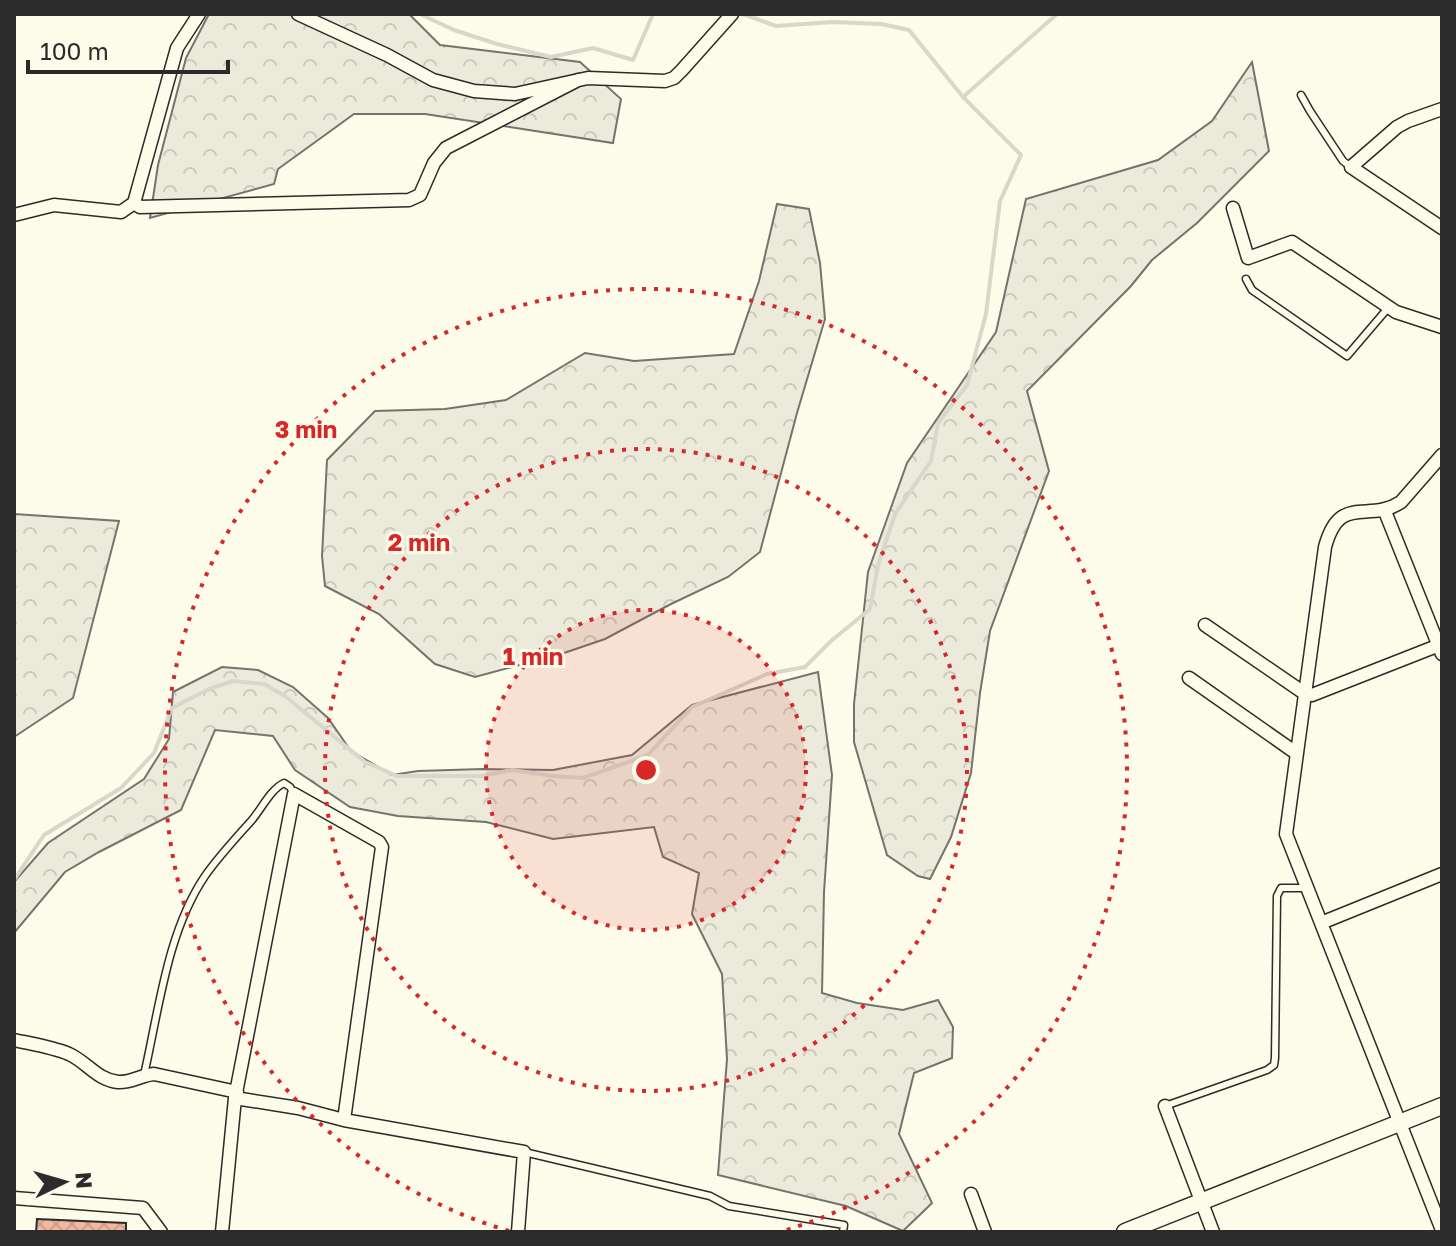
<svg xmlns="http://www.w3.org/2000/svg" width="1456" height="1246" font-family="'Golos Text',sans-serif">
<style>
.forest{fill:url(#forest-crowns);stroke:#74746e;stroke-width:2}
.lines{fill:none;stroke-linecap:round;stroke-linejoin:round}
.stream{stroke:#d8d7c9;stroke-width:4}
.building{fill:url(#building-cross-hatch);stroke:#2b2b2b;stroke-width:2}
.service-casing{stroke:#2b2b2b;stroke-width:9}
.minor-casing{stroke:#2b2b2b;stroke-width:15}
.tertiary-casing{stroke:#2b2b2b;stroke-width:19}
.service{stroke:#fdfbea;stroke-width:6}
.minor{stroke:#fdfbea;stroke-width:12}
.tertiary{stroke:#fdfbea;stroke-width:16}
.ring{fill:none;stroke:#d62828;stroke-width:4;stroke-dasharray:4 8}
.centre{fill:#d62828;stroke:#fdfbea;stroke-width:4}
.ring-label{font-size:24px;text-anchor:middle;font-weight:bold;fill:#d62828;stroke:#fdfbea;stroke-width:6;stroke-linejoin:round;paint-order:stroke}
</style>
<defs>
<pattern id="forest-crowns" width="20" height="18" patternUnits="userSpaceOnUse" patternTransform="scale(2)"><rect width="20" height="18" fill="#ecebdb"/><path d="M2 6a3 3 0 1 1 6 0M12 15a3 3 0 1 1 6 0" fill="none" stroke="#cbcabc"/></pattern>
<pattern id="building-cross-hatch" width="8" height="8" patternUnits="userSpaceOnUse" patternTransform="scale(2)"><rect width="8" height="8" fill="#f2b8a0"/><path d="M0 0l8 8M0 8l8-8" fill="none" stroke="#d09e8a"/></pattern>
</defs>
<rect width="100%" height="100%" fill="#fdfbea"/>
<!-- forest -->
<path class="forest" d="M209,14H409L440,45L580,62L621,99L613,143L425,114H354L278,169L274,184L150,218L158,165L186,58Z
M1252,62L1269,151L1197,223L1152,260L1131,286L1027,391L1049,471L990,631L980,693L971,773L951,837L930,879L918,876L887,855L854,742V704L868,572L907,463L996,332L1026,199L1158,160L1212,121Z
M777,204L809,209L820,263L825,319L797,413L760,552L728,577L671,604L605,639L564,653L475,677L435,664L379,614L325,586L322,556L327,460L375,411L445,409L506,400L585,353L634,361L734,354L759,281Z
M14,514L119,521L73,698L14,737Z
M222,667L258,670L293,687L328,718L351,751L392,775L418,771L483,769L553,770L632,755L692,705L818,672L832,775L824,892L822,993L857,1003L903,1010L938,1000L953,1027L952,1058L914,1073L899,1134L932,1203L903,1231L846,1206L718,1175L727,1059L722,974L692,914L699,873L663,857L654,827L553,839L486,822L398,816L350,807L295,770L273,736L215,730L181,810L99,852L65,872L14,933V882L48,843L144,779L169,739L173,692Z"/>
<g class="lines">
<!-- stream -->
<path class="stream" d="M420,14L454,30L497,44L551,57L593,48L633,60L653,14
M963,97L1057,14
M14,880L44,835L121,788L154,753L172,708L209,689L233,681L264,684L285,696L365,762L397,776H481L512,770L553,776L583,778L648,755L692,707L767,674L805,667L831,641L870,609L878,565L895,514L931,461L938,423L967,385L986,314L1000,201L1021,155L963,97L909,30L881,24L833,22L776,26L743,14"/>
</g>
<!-- building -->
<path class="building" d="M37,1219L126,1223V1232H36Z"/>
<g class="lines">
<!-- service casing -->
<g class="service-casing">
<path id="service" d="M1301,95L1310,111L1343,161L1351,167
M1246,279L1252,290L1347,356L1388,308
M144,1075C159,1010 167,932 205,876C219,856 236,838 252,820C262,808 271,789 284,783L290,787L294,794
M1165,1106L1267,1070L1274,1065L1275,1058L1277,896L1281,888H1306
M524,1152L710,1196L729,1206L844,1225L843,1232"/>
</g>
<!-- minor casing -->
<g class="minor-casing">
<path id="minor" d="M298,14L387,55L433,80L474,91L515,94L588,78L665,81L674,78L682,70L732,14
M1442,109L1408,121L1397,127L1351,167L1442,228
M134,203L140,207L409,200L420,195L434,163L446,148L578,80
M1233,208L1248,258L1292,242L1396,312L1442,327
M14,215L54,205L121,212L134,203L177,48L199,14
M1442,455L1401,502C1368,524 1340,492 1325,547L1286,834L1442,1230
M1384,509L1442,654
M1205,625L1304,693L1312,695L1442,644
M1189,678L1296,753
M1321,923L1442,874
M14,1040C32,1044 52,1047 69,1054C87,1062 97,1080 118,1082C131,1083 141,1075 154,1074L237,1092
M235,1098L298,1108L344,1120L524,1152L518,1232
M1165,1106L1213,1232
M971,1194L985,1232
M14,1198L143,1208L161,1232
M222,1232L235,1098L294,794L379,842L382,847L344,1120"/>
</g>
<!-- tertiary casing -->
<g class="tertiary-casing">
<path id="tertiary" d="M1125,1232L1442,1106"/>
</g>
<!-- service -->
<use href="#service" class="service"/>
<!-- minor -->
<use href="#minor" class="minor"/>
<!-- tertiary -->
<use href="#tertiary" class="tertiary"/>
</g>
<!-- distance rings -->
<circle cx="646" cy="770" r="160" fill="#d62828" fill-opacity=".12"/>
<g class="ring">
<circle cx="646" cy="770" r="160"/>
<circle cx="646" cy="770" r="321"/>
<path d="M509 1231A481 481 0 1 1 783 1231"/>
</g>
<circle cx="646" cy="770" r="12" class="centre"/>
<g class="ring-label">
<text x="306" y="438">3 min</text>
<text x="419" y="551">2 min</text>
<text x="533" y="665">1 min</text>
</g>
<!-- border -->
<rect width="1456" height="1246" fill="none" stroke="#2b2b2b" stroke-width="32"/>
<!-- north arrow -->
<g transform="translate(64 1182) rotate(85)" stroke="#fdfbea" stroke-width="6" paint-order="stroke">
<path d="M0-6L14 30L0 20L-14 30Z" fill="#2b2b2b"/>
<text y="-12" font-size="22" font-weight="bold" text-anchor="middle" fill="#2b2b2b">N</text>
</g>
<!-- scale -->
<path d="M28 60v12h200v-12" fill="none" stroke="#2b2b2b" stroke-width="4"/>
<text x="40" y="60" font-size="24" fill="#2b2b2b" stroke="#fdfbea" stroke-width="6" paint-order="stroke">100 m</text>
</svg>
